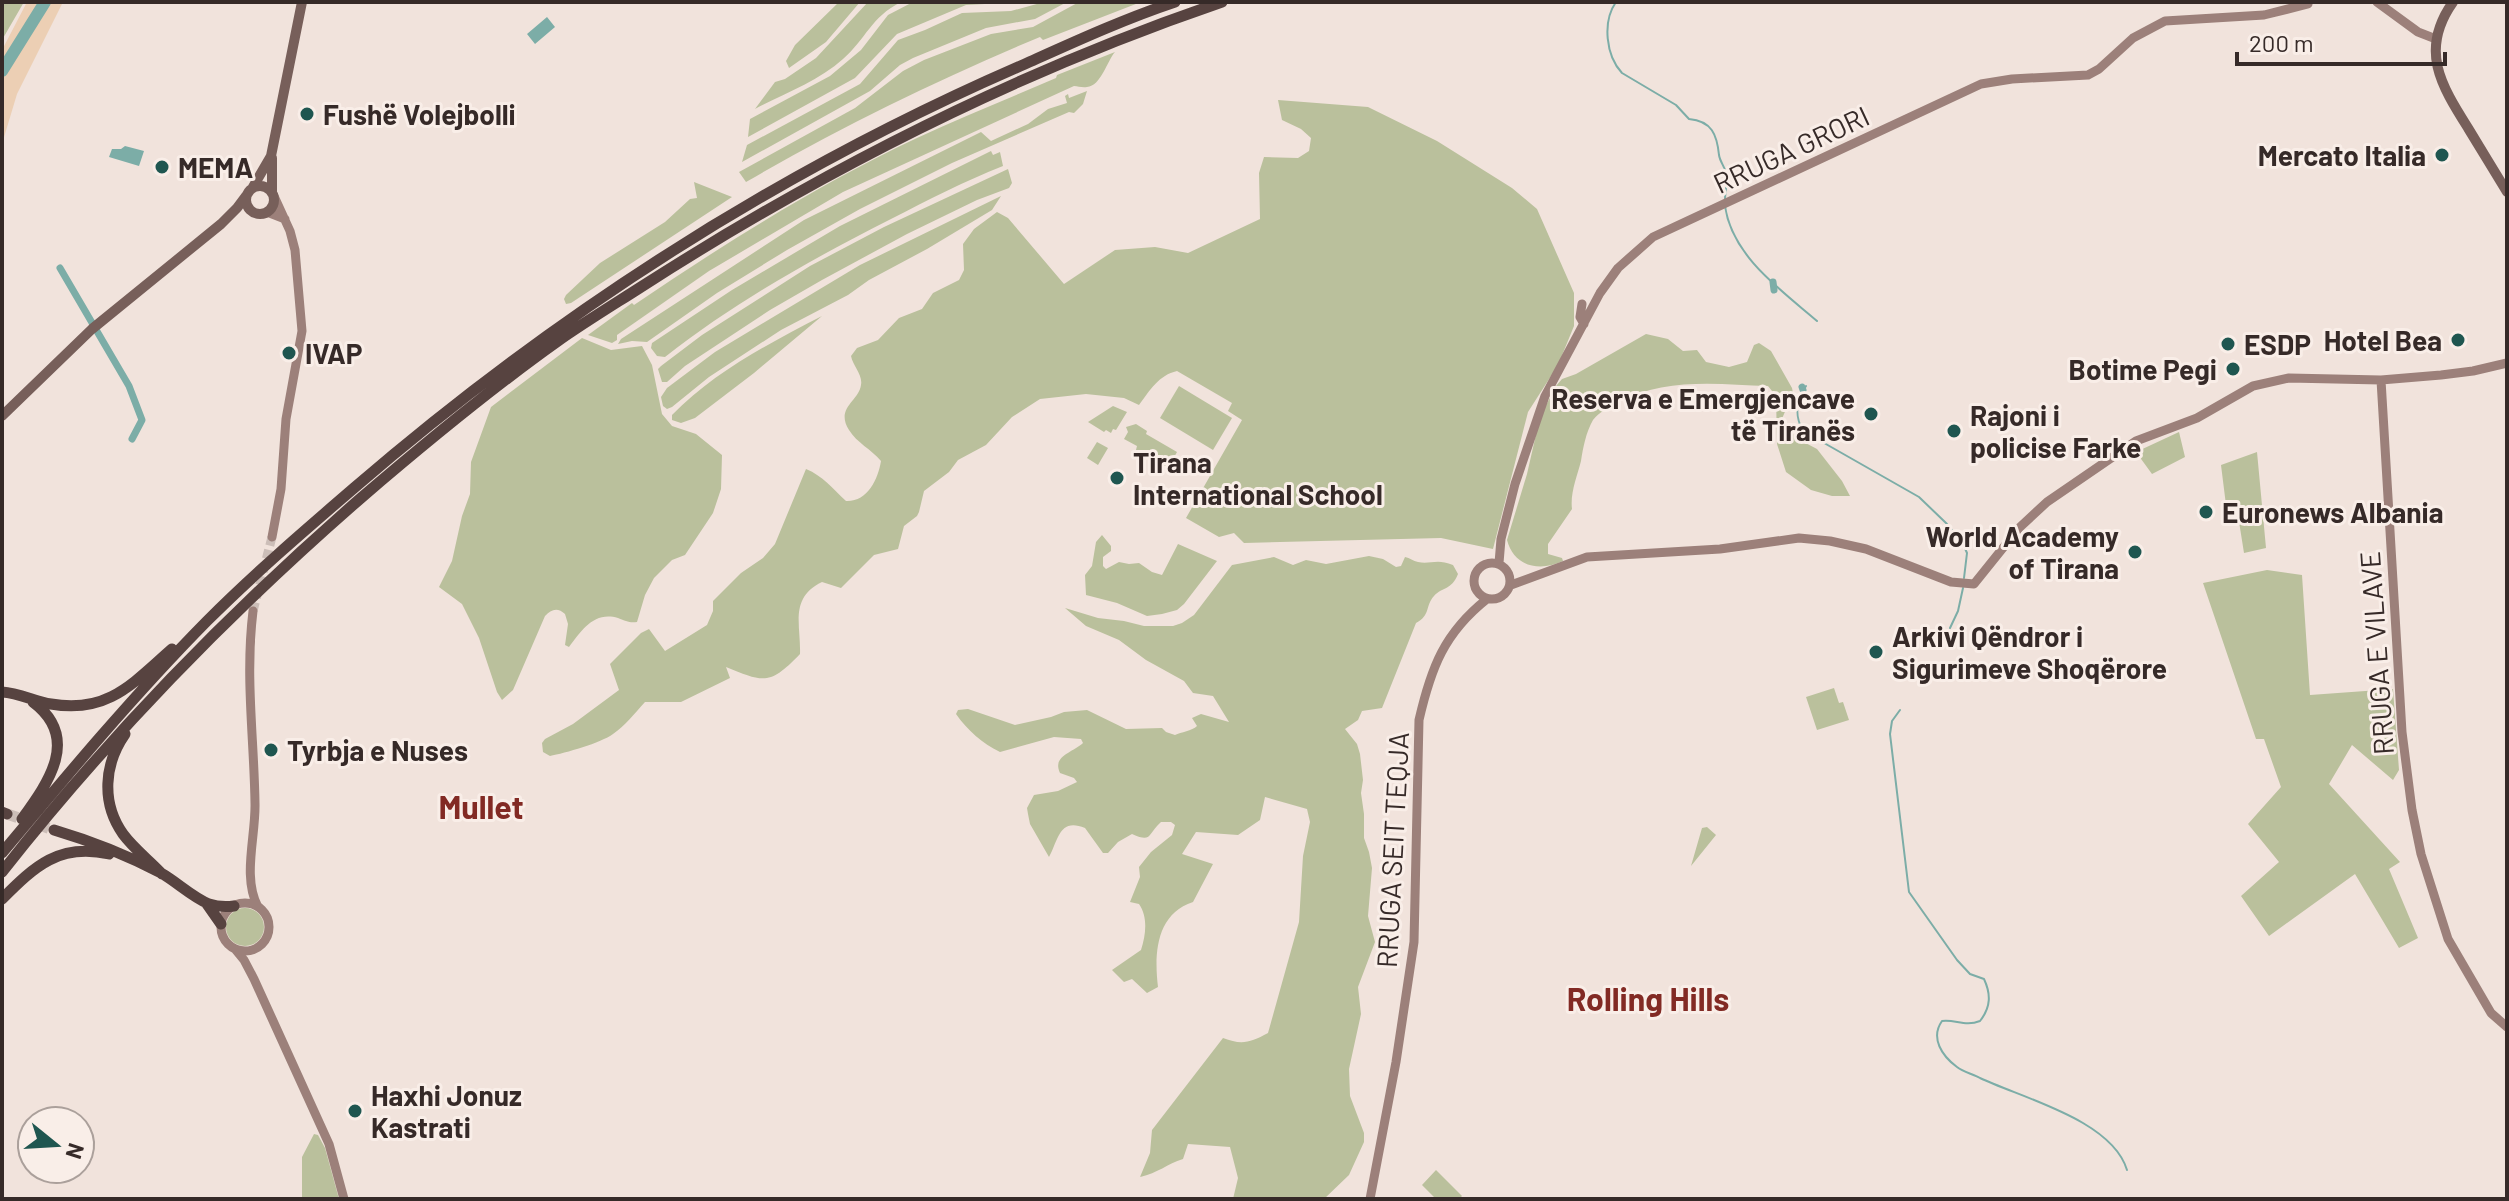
<svg xmlns="http://www.w3.org/2000/svg" width="2509" height="1201" font-family="Barlow,sans-serif">
<style>
.green{fill:#bac09c}
.sand{fill:#eccfb4}
.water{fill:#7cada7}
.lines{fill:none;stroke-linecap:round;stroke-linejoin:round}
.stream{stroke:#7cada7;stroke-width:2}
.canal{stroke:#7cada7;stroke-width:7}
.river{stroke:#7cada7;stroke-width:12}
.secondary-tunnel{stroke:#ccbeb8;stroke-width:9;stroke-dasharray:9 4.5;stroke-linecap:butt}
.highway-tunnel{stroke:#ccbeb8;stroke-width:11;stroke-dasharray:11 5.5;stroke-linecap:butt}
.secondary{stroke:#9c807a;stroke-width:9}
.primary{stroke:#775f5a;stroke-width:10}
.highway{stroke:#574340;stroke-width:11}
.poi-dot{fill:#1f5650;stroke:#f9eee8;stroke-width:3}
.labels{text-anchor:middle;dominant-baseline:central;stroke-width:6;stroke-linejoin:round;paint-order:stroke}
.poi-label{font-size:28px;font-weight:bold;fill:#362a28;stroke:#f9eee8;text-anchor:start}
.street-label{font-size:28px;fill:#362a28;stroke:#f9eee8}
.quarter-label{font-size:32px;font-weight:bold;fill:#822a24;stroke:#f9eee8}
</style>
<rect width="100%" height="100%" fill="#f1e3dc"/>
<!-- green -->
<path class="green" d="M2,2H24L2,40Z
M839,2H860L826,42L789,68L786,61L795,45Z
M868,2H901C871,17 866,39 843,59C819,81 783,94 755,109L775,82L785,79L816,58Z
M913,2H1022L966,5L897,34L855,78L748,137L750,119L830,76L861,50L888,15Z
M1044,2H1067L1035,19L986,28L913,58L900,65L870,91L742,162L747,145L860,84L898,40L925,30L962,13L1011,11Z
M1079,2H1141L1043,40L1040,37C939,79 841,127 746,182L739,172L855,108L903,71L924,60L991,34L1033,27Z
M1115,52C1107,61 1101,86 1087,87C1082,88 1078,86 1074,86L843,192L709,271L617,335V340L612,343L588,335L632,303L634,305C724,244 817,185 917,138C962,117 1010,98 1056,78L1057,75Z
M1087,91L1083,104L1074,113L1069,112L952,163L860,209L787,250L717,293L647,342L632,341L618,344L621,339L804,220L981,132L991,141L1028,124L1048,109L1067,103L1065,96L1068,94L1069,98Z
M1278,100L1368,107L1437,141L1512,188L1537,209L1574,293V326L1558,365L1528,412L1493,549L1441,538L1244,543L1234,533L1219,537L1186,518L1242,420L1228,411L1232,403L1177,371C1159,375 1150,390 1139,405L1124,398L1086,394L1040,399L1012,417L986,445L958,460L949,472L924,491L919,512L917,516L904,526L898,549L874,555L841,588L822,582C789,598 801,625 800,654C770,685 765,683 726,667L730,678L681,702H645C634,714 625,726 613,734C601,743 565,753 550,756L543,752L542,743L545,739L573,724L619,690L610,664L641,633L649,629L665,651L707,625L713,611V601L741,573L763,558L775,544L806,469C823,476 832,488 846,501C867,502 878,480 881,461C871,449 857,443 849,430C835,408 859,401 861,385C863,375 853,366 851,356L857,348L878,340L899,318L922,309L933,293L959,280L964,270L963,244L974,229L997,212L1008,218L1064,284L1115,250L1155,247L1188,253L1260,219L1259,173L1264,157L1298,158L1309,151L1311,138L1301,129L1282,120Z
M991,151L993,155L1000,152L1003,166C965,181 928,200 891,219C812,259 735,302 665,357L657,356L651,348L652,343L732,290L840,226Z
M1008,169L1012,183L1009,188L977,200L907,234L822,280L770,310L685,366L667,382H662L658,369L661,366L702,335L810,266L884,227Z
M694,182L732,197L571,303L566,304L564,299L566,295L600,263L665,222L690,199L697,198Z
M1001,196L992,210L927,249L869,280L848,295L781,330L709,377L672,407L667,409L663,406L661,397L667,388L715,352L860,265Z
M822,316L754,373L695,418L681,423L672,420V415C714,372 768,344 822,316Z
M1646,334L1668,339L1683,351L1697,350L1706,362L1729,367L1747,362L1754,345L1759,343L1771,351L1792,388L1793,393L1781,421L1798,439L1817,449L1842,481L1850,496H1832L1811,490L1786,472L1777,444L1776,396L1768,386C1716,384 1665,377 1617,403C1608,408 1599,412 1593,420C1586,432 1583,448 1581,461C1577,477 1570,493 1572,509L1548,544V554L1562,558L1563,561C1540,572 1514,567 1507,540L1527,474L1540,417L1556,386L1562,379L1576,374Z
M582,338L611,350L642,346L652,365L662,414L672,426L696,434L722,455L721,489L713,513L685,555L672,560L654,578L645,595L637,622C629,623 626,621 618,618C594,611 582,630 569,647L565,645L568,624L565,614C558,607 551,609 545,616L513,690L502,700L497,692L479,638L462,604L439,587L452,561L462,516L470,494L471,462L491,407Z
M1179,386L1232,418L1213,450L1160,418Z
M1113,406L1127,412L1116,430L1113,429L1111,433L1106,430L1104,432L1088,422Z
M1136,424L1147,431L1146,434L1177,452L1168,468L1136,450L1137,446L1124,439L1128,432L1126,427Z
M2179,432L2185,457L2152,474L2136,452Z
M1097,442L1108,448L1098,465L1087,458Z
M2257,452L2266,548L2244,553L2237,509L2226,505L2221,465Z
M1102,535L1111,546V551L1103,557V566L1106,569L1119,562L1129,564L1139,563L1152,572L1162,575L1178,544L1217,561L1184,604L1177,610L1162,614L1147,616L1117,603L1086,595L1085,575L1092,566L1096,542Z
M1369,556L1383,559L1396,567L1401,566L1405,557C1410,558 1413,561 1418,562C1430,565 1436,558 1453,565L1458,574C1451,591 1443,586 1434,596C1425,606 1431,615 1416,623L1382,708L1362,711L1358,720L1345,729L1357,744L1360,754L1363,780L1361,793L1364,814V838L1369,852L1372,868L1368,916L1375,942L1358,987L1361,1014L1349,1069L1350,1096L1364,1133V1142L1349,1175L1324,1199H1233L1238,1178L1230,1147L1188,1144L1183,1159C1167,1164 1158,1173 1140,1177L1150,1153L1152,1130L1223,1038C1241,1045 1250,1043 1268,1033L1299,922L1303,856L1310,822L1307,809L1265,797L1260,820L1238,835L1196,832L1182,854L1213,864L1193,902C1156,914 1154,954 1158,987L1147,993L1132,979L1124,982L1112,970L1141,950C1146,934 1148,917 1139,904L1130,902L1140,877L1139,867L1151,852L1172,835L1175,825L1171,822H1161C1147,835 1152,843 1132,834L1118,842L1108,853H1103L1085,828C1059,817 1058,841 1049,857L1030,824L1028,814L1027,808L1034,795L1058,791L1077,782L1074,778L1060,773C1052,756 1072,753 1083,743L1081,739L1054,737L1000,752C982,743 968,731 956,714L958,710L968,709L1015,725L1051,717L1064,712L1087,710L1126,729L1162,728L1166,732L1175,735C1181,732 1192,731 1197,726L1192,718L1201,714L1229,722L1213,696L1193,693L1184,681L1146,660L1119,640L1086,626L1065,608L1098,618L1124,621L1144,626H1173L1182,623L1194,615L1232,565L1274,557L1293,565L1306,560L1326,564Z
M2267,570L2302,575L2310,695L2393,689L2399,770L2393,780L2352,745L2329,784L2400,862L2389,869L2418,938L2399,948L2355,874L2269,936L2241,896L2279,862L2248,824L2281,787L2264,739H2256L2203,583Z
M1834,688L1839,703L1843,702L1849,720L1817,730L1806,697Z
M1707,827L1716,835L1691,866L1702,828Z
M226 927a19 19 0 1 1 38 0a19 19 0 1 1-38 0Z
M314,1134L318,1135L325,1148L339,1199H302V1157Z
M1436,1170L1462,1196L1459,1199H1436L1422,1185Z"/>
<!-- sand -->
<path class="sand" d="M27,2H63L17,94L2,144V50Z"/>
<!-- water -->
<path class="water" d="M547,17L555,27L535,44L527,34Z
M125,146L144,151L139,166L109,157L112,149H121Z"/>
<g class="lines">
<!-- stream -->
<path class="stream" d="M1616,2C1602,22 1606,56 1622,73L1676,105L1689,119C1712,121 1717,135 1719,155C1720,162 1725,167 1726,173C1728,182 1725,191 1725,200
M2125,2H2139
M1725,206C1732,256 1781,290 1817,321
M1806,386C1796,401 1794,415 1803,431L1919,497L1946,523L1963,544L1967,553L1964,578
M1950,628L1958,611L1963,588
M1900,710L1892,721L1890,734L1909,892L1957,960L1970,974L1984,979C1991,994 1991,1007 1980,1021C1965,1027 1955,1019 1942,1021C1930,1038 1942,1056 1957,1067C1963,1072 1973,1074 1980,1078C2022,1098 2112,1120 2127,1170"/>
<!-- canal -->
<path class="canal" d="M60,268L129,386L142,420L132,439
M1773,282L1774,290
M1802,387L1803,390"/>
<!-- river -->
<path class="river" d="M2,71L45,2"/>
<!-- secondary-tunnel -->
<path class="secondary-tunnel" d="M253,611L272,537"/>
<!-- highway-tunnel -->
<path class="highway-tunnel" d="M7,814L54,830"/>
<!-- secondary -->
<path class="secondary" d="M2377,2L2418,32L2436,39
M267,212L285,219
M1582,304L1580,317L1584,324
M2381,380L2402,732L2412,810L2421,854L2448,939L2491,1013L2507,1027
M272,537L281,489L286,419L302,331L295,250L290,231L274,196
M1474 581a18 18 0 1 1 36 0a18 18 0 1 1-36 0Z
M1499,563L1501,539L1515,484L1545,396L1600,293L1618,268L1653,237L1981,84L2012,79L2088,75L2099,69L2133,38L2165,21L2264,15L2308,4
M1511,585L1587,557L1720,549L1799,538L1830,541L1866,549L1951,582L1974,584L2019,528L2047,502L2136,441L2197,418L2253,386L2289,378L2381,380L2441,375L2473,371L2507,363
M253,611C245,677 254,737 255,803C256,836 242,877 258,907
M221 927a24 24 0 1 1 48 0a24 24 0 1 1-48 0Z
M235,949L244,960L254,979L329,1144L344,1199
M1370,1199L1396,1062L1414,942L1419,720C1431,668 1444,633 1487,599"/>
<!-- primary -->
<path class="primary" d="M2453,2C2419,50 2441,85 2468,128C2481,149 2494,171 2507,192
M272,158V192
M246 200a14 14 0 1 1 28 0a14 14 0 1 1-28 0Z
M253,187L271,156L302,2
M2,416L92,329L221,224L237,208L246,196"/>
<!-- highway -->
<path class="highway" d="M2,692C19,693 34,701 51,704C108,714 133,683 172,649
M125,734C104,764 101,803 123,834C134,849 149,860 162,874
M2,812L7,814
M22,819C48,783 81,738 33,702
M54,830C91,841 127,855 161,873C177,882 192,897 209,904C218,907 226,907 234,906
M2,853C68,774 134,695 207,621C254,574 304,531 354,488C556,314 780,170 1025,64C1074,42 1124,19 1175,2
M2,872C110,735 230,612 361,498C424,444 489,390 558,341C585,322 613,305 641,287C823,170 1017,72 1222,2
M2,899C35,866 59,843 109,854
M207,904L221,924"/>
</g>
<!-- markers -->
<g class="poi-dot">
<circle cx="307" cy="114" r="8"/>
<circle cx="2442" cy="155" r="8"/>
<circle cx="162" cy="167" r="8"/>
<circle cx="2458" cy="340" r="8"/>
<circle cx="2228" cy="344" r="8"/>
<circle cx="289" cy="353" r="8"/>
<circle cx="2233" cy="369" r="8"/>
<circle cx="1871" cy="414" r="8"/>
<circle cx="1954" cy="431" r="8"/>
<circle cx="1117" cy="478" r="8"/>
<circle cx="2206" cy="512" r="8"/>
<circle cx="2135" cy="552" r="8"/>
<circle cx="1876" cy="652" r="8"/>
<circle cx="271" cy="750" r="8"/>
<circle cx="355" cy="1111" r="8"/>
</g>
<g class="labels">
<!-- poi labels -->
<g class="poi-label">
<text x="323" y="114">Fushë Volejbolli</text>
<text x="2426" y="155" text-anchor="end">Mercato Italia</text>
<text x="178" y="167">MEMA</text>
<text x="2442" y="340" text-anchor="end">Hotel Bea</text>
<text x="2244" y="344">ESDP</text>
<text x="305" y="353">IVAP</text>
<text x="2217" y="369" text-anchor="end">Botime Pegi</text>
<text x="1855" y="398" text-anchor="end">Reserva e Emergjencave<tspan x="1855" dy="32">të Tiranës</tspan></text>
<text x="1970" y="415">Rajoni i<tspan x="1970" dy="32">policise Farke</tspan></text>
<text x="1133" y="462">Tirana<tspan x="1133" dy="32">International School</tspan></text>
<text x="2222" y="512">Euronews Albania</text>
<text x="2119" y="536" text-anchor="end">World Academy<tspan x="2119" dy="32">of Tirana</tspan></text>
<text x="1892" y="636">Arkivi Qëndror i<tspan x="1892" dy="32">Sigurimeve Shoqërore</tspan></text>
<text x="287" y="750">Tyrbja e Nuses</text>
<text x="371" y="1095">Haxhi Jonuz<tspan x="371" dy="32">Kastrati</tspan></text>
</g>
<!-- street labels -->
<g class="street-label">
<text transform="translate(1791 149) rotate(-25)">RRUGA GRORI</text>
<text transform="translate(2376 653) rotate(-94)">RRUGA E VILAVE</text>
<text transform="translate(1392 850) rotate(-87)">RRUGA SEIT TEQJA</text>
</g>
<!-- quarter labels -->
<g class="quarter-label">
<text x="481" y="806">Mullet</text>
<text x="1648" y="998">Rolling Hills</text>
</g>
</g>
<!-- border -->
<rect width="2509" height="1201" fill="none" stroke="#362a28" stroke-width="8"/>
<!-- north arrow -->
<g transform="translate(56 1145) rotate(108)"><circle r="38" fill="#f9eee8" stroke="#aba09b" stroke-width="2"/>
<path d="M0-6L14 30L0 20L-14 30Z" fill="#1f5650"/>
<text y="-12" font-size="22" font-weight="bold" text-anchor="middle" fill="#362a28">N</text>
</g>
<!-- scale -->
<path d="M2237 52v12h208v-12" fill="none" stroke="#362a28" stroke-width="4"/>
<text x="2249" y="52" font-size="24" fill="#362a28" stroke="#f9eee8" stroke-width="6" paint-order="stroke">200 m</text>
</svg>
